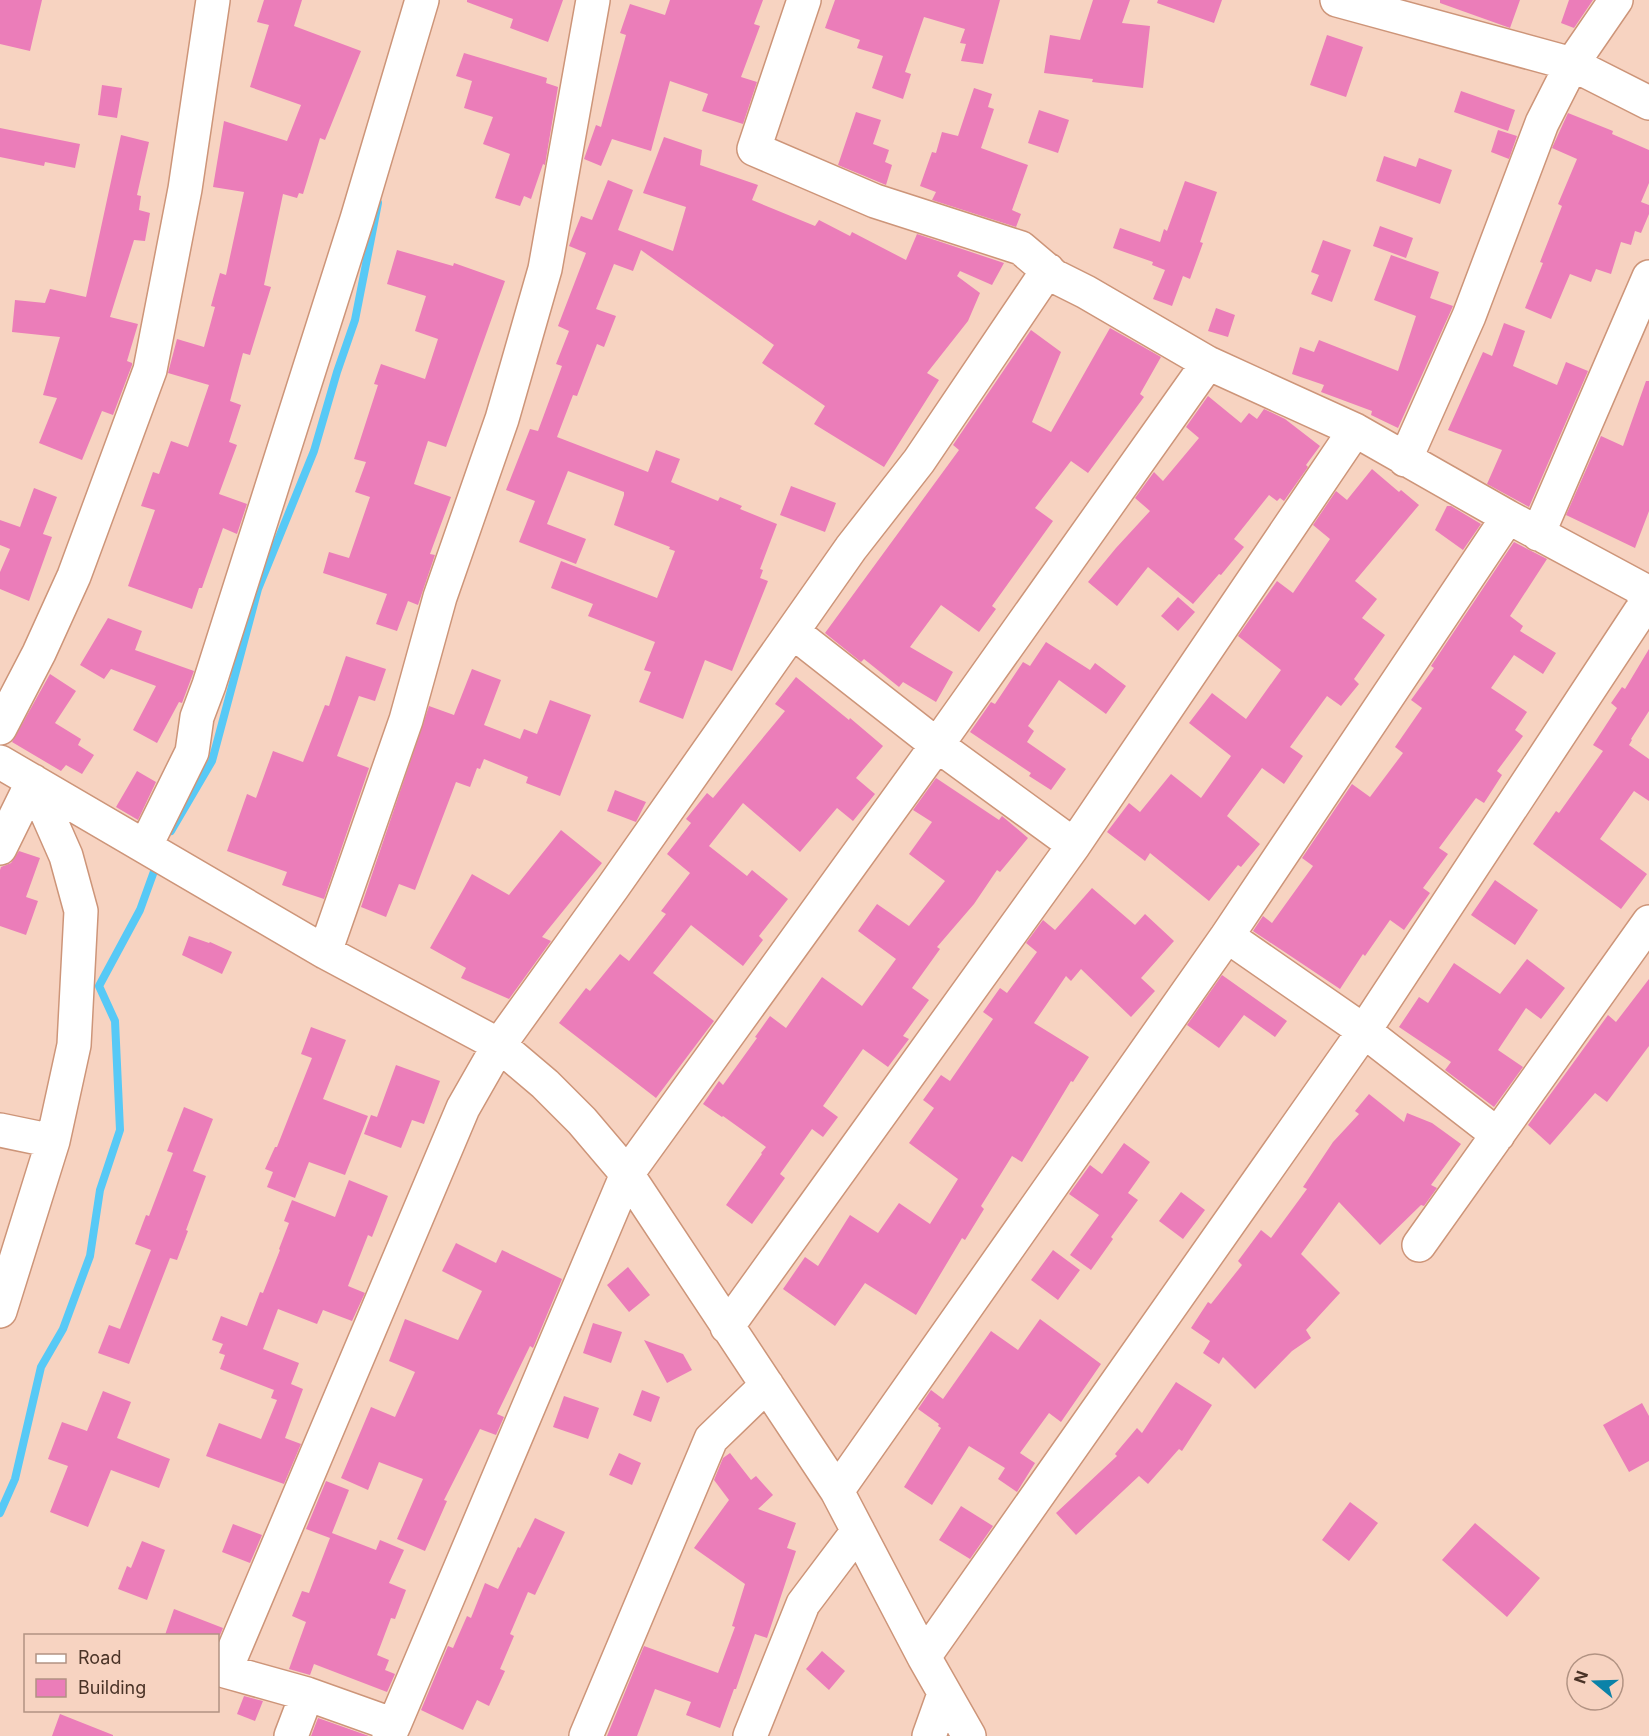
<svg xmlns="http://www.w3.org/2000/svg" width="1649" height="1736" font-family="Inter,sans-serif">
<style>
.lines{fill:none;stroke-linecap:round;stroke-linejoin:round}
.stream{stroke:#57c9f6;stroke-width:8}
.building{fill:#eb7db9}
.minor-casing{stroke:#cd9579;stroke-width:36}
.minor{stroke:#fff;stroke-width:33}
</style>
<rect width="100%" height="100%" fill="#f7d3c1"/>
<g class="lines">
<!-- stream -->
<path class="stream" d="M171,831L212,761L258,589L314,451L337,372L355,320L378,203
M0,1513L15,1479L41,1367L63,1329L90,1256L100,1190L120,1130L115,1021L99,986L140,910L157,863"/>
</g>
<!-- building -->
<path class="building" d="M0,0H42L30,51L0,44Z
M264,0H302L294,26L361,51L325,140L320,138L303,194L299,193L297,198L283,194L264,285L271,287L250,355L243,353L230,401L241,405L229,442L237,445L219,494L247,504L237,534L223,528L202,588H199L192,609L128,586L155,510L141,506L153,472L159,474L171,441L188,447L209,385L168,373L177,339L204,347L215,307L211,306L220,273L226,275L244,192L213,187L224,121L287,141L301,105L250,87L269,25L257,22Z
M467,0H563L548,42L510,28L513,19L467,2Z
M670,0H763L754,24L760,26L741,77L757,82L743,124L702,111L708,94L670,81L651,151L612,139L601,166L584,159L596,125L601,127L626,35L620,33L630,4L665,15Z
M835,0H1000L983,64L961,61L966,44L960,43L965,29L924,17L905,72L911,74L903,99L872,88L883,56L857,48L860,40L825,28Z
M1093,0H1130L1122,23L1150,26L1143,88L1092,82L1093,79L1044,73L1050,35L1080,40Z
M1158,0H1222L1214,23L1157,3Z
M1440,0H1520L1510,28L1440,3Z
M1569,0H1593L1574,28L1561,23Z
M1327,35L1363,47L1346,97L1310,85Z
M464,53L547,78L546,83L558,87L545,165L543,164L531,199L524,196L520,206L495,198L510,154L483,144L493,117L464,108L472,81L456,76Z
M102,85L122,88L117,118L98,115Z
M974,88L992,94L988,107L994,109L981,148L1028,165L1012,210L1021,214L1016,227L932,200L936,192L920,186L932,152L936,153L942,132L958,136Z
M1461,91L1515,110L1508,131L1454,112Z
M1039,110L1069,120L1058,153L1028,143Z
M856,112L881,120L873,144L889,150L885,162L892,165L886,185L838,165Z
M1568,113L1613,131L1612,134L1649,150V183L1641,202L1649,205V214L1641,233L1635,231L1631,245L1621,242L1611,274L1596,269L1591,282L1570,274L1551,319L1525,308L1543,263L1540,262L1562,206L1558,204L1577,159L1552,148Z
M0,128L80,144L75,168L45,162L44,166L0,157Z
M1498,130L1517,136L1509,159L1491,152Z
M121,135L149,142L137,195L141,196L139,210L150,213L145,241L134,240L110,317L138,324L127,361L132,363V365L113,415L102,411L82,460L39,443L57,398L43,395L60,337L12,332L15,300L45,303L50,289L86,297Z
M664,137L702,150L700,165L758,185L752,200L815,226L819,220L850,236L852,232L906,260L917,234L1004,263L992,285L960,271L957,276L980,293L968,321L927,373L939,380L884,467L814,424L825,406L762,363L774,345L641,250L633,271L614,264L596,309L616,316L604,347L597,344L577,396L573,395L557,437L648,472L656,450L680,459L671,482L718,501L720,497L742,506L740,509L777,524L760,569L763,570L760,578L768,581L732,671L705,660L683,719L639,702L651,672L644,670L655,642L588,616L593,604L551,588L561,561L657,598L675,551L669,549L670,547L614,525L624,495V492L568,471L547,524L586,539L576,564L519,542L535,501L506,490L530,429L538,431L562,366L556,364L569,331L558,326L586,253L569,246L581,216L592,220L608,180L633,190L618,230L673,251L686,207L643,193Z
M1384,156L1416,167L1419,158L1452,170L1440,204L1376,181Z
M1185,181L1217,192L1200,242L1203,243L1190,279L1183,276L1172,306L1153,299L1165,270L1152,265L1153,262L1113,248L1120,228L1160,242L1164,229L1167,231Z
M1380,226L1413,238L1406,258L1373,246Z
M1323,240L1351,250L1332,302L1311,294L1319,275L1311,272Z
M397,250L453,266L454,263L505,281L446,447L428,441L414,484L451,497L430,554L435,555L418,605L408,601L397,631L376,624L387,594L323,573L329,552L349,558L370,497L355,492L366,462L354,459L378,385L374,384L381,364L425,379L438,339L415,331L426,296L387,284Z
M1391,255L1439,272L1430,298L1453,306L1398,428L1371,415L1372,411L1321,392L1324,385L1292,374L1300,347L1314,352L1319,340L1398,371L1416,316L1374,300Z
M1216,308L1235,315L1228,337L1208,331Z
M1504,323L1525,331L1513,366L1557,385L1566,362L1588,371L1529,507L1487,484L1502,450L1448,430L1483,352L1492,356Z
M1110,328L1161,357L1140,394L1144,397L1088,473L1071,461L1035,508L1053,521L992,606L996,609L979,632L941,605L910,647L953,672L936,702L903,682L899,687L864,659L861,662L825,633L959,450L953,445L1031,330L1061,352L1032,422L1051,432Z
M1646,381H1649V511L1635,548L1566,515L1601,436L1623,446Z
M1208,396L1241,423L1249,413L1257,419L1264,409L1285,419L1320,446L1306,465L1308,467L1284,501L1280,498L1277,501L1269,495L1234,539L1244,547L1221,575L1219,574L1193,604L1148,567L1117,606L1088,582L1116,548L1150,511L1135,498L1154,472L1163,481L1199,438L1186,427Z
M1372,469L1399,492L1401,490L1419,505L1355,581L1377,599L1362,618L1385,635L1354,679L1359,684L1341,706L1327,696L1290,747L1303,756L1284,784L1262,768L1227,816L1260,844L1241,867L1238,865L1209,901L1150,853L1145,861L1107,832L1129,803L1140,812L1171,774L1201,798L1231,756L1189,723L1212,693L1246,719L1281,670L1238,636L1277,581L1293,593L1330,539L1313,525L1336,491L1347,500Z
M791,486L836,503L825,532L780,515Z
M34,488L57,497L43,534L52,537L29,601L0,589V572L10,549L0,545V520L20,527Z
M1447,506H1451L1481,524L1463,550L1435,530Z
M1514,542L1547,559L1510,616L1523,626L1520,631L1556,653L1543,674L1514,655L1491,688L1527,712L1515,730L1523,736L1497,771L1502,775L1484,803L1476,798L1439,848L1448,854L1423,888L1430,893L1404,930L1390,920L1365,956L1363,954L1340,989L1253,931L1263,916L1272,923L1313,866L1302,858L1352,784L1370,797L1403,753L1395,747L1422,708L1411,700L1434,668L1431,666Z
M1178,597L1195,612L1178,631L1161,616Z
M108,618L142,631L135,650L194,671L182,703L179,702L157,743L133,730L156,686L111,669L104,679L80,665Z
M1046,642L1090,670L1095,663L1126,686L1106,714L1059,680L1028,726L1034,731L1027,742L1066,769L1051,790L1029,776L1031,773L970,732L991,702L995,704L1023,662L1030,666Z
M1649,649V711L1631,739L1632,740L1629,745L1649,759V801L1634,791L1600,839L1647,874L1621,909L1533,844L1556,811L1559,813L1603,751L1593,745L1617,708L1611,703L1622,687L1625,689Z
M346,656L386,669L375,701L359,696L337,756L369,768L324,899L282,885L287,872L227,851L247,794L256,798L273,751L303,762L325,705L329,706Z
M472,669L501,680L484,725L520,739L524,729L537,734L550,700L591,715L560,796L526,783L528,777L484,759L480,769L477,768L470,787L456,782L415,890L399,884L386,917L361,907L429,706L454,715Z
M50,674L76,691L55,723L81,739L78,745L94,755L82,774L66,765L61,771L12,742Z
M796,677L849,720L850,718L883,746L856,778L875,794L853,821L837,808L800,852L743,803L709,846L747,876L752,870L788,899L759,936L763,940L743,966L691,925L653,973L714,1021L656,1098L559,1023L586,988L590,991L620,954L629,961L666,914L661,911L690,873L667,854L691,823L686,819L707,793L713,798L785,711L775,704Z
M137,771L156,782L138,820L116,807Z
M936,778L999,820L1002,816L1028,838L1000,872L997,870L974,904L937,947L940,949L912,988L929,1000L903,1036L909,1039L888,1067L863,1049L823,1106L838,1117L823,1137L812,1129L780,1174L785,1178L752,1224L726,1205L762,1154L761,1153L766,1147L723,1116L722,1117L703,1104L719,1081L723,1085L757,1038L755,1037L770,1016L786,1028L822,977L862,1006L896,959L858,931L877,904L909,926L945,881L909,854L932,822L913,810Z
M615,790L646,802L636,822L607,811Z
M561,830L602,863L542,937L551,941L509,999L461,978L466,968L430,948L472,874L509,895Z
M19,851L40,858L26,897L38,901L26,935L0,926V870L1,867L11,863Z
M1495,880L1538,910L1515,945L1471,915Z
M1092,888L1135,925L1145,914L1174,941L1141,978L1155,991L1131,1017L1081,969L1071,981L1066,976L1034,1023L1089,1057L1073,1082L1071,1081L1022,1162L1012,1156L981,1206L984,1209L965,1240L962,1238L916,1315L865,1283L835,1326L783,1289L805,1257L818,1266L850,1215L878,1233L899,1203L930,1224L958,1179L909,1143L934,1108L923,1100L941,1075L950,1081L993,1019L983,1012L1000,988L1007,993L1037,952L1026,943L1043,920L1055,930Z
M189,936L209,943L210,942L232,952L222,974L182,955Z
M1527,959L1565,988L1541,1019L1526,1008L1498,1050L1523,1067L1494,1107L1445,1070L1451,1062L1399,1027L1419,997L1428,1003L1454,963L1500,994Z
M1222,975L1287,1021L1275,1037L1244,1015L1219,1048L1187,1025Z
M1649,979V1046L1607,1102L1595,1093L1550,1145L1528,1125L1608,1015L1616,1022Z
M311,1027L346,1040L323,1099L368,1116L345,1175L309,1162L295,1198L267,1187L273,1172L265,1169L275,1147H277L312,1058L301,1054Z
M396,1065L440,1081L424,1124L412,1120L401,1148L364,1134L371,1115L377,1117Z
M1369,1094L1404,1122L1407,1113L1432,1123L1461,1144L1431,1185L1437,1188L1424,1206L1421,1205L1380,1245L1339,1202L1301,1254L1340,1293L1306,1330L1311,1338L1292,1351L1255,1389L1223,1357L1219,1364L1203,1353L1210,1341L1191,1328L1208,1302L1211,1304L1242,1265L1238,1261L1261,1230L1271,1238L1307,1189L1303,1187L1333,1142L1359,1114L1355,1111Z
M184,1107L213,1119L193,1171L206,1176L186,1230L188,1231L177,1260L170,1258L129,1364L98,1353L109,1325L120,1329L151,1250L135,1244L146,1215L149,1216L173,1153L167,1151Z
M1124,1143L1150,1162L1128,1193L1138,1200L1111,1237L1113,1239L1091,1270L1070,1255L1099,1215L1069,1194L1090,1165L1102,1174Z
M349,1180L388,1196L372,1237L368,1235L348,1286L365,1293L352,1321L323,1310L317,1324L278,1309L263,1349L299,1363L291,1384L303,1389L285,1438L301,1444L284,1484L206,1456L219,1423L261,1439L277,1400L271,1398L274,1390L220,1369L225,1355L219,1353L223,1344L212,1340L221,1316L247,1326L260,1292L263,1293L280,1250L279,1249L289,1223L284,1221L292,1200L335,1217Z
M1181,1192L1205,1210L1183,1239L1159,1221Z
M456,1243L496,1263L502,1250L562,1279L533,1348L530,1346L497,1414L504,1417L496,1435L480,1429L444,1500L447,1501L425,1551L397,1539L423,1479L379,1462L368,1490L341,1478L371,1407L395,1417L415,1372L389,1361L405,1319L458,1340L482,1291L442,1271Z
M1053,1250L1080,1270L1058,1300L1031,1280Z
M628,1267L650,1295L629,1312L607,1285Z
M1040,1319L1101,1364L1061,1422L1049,1413L1020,1453L1035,1463L1017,1492L998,1479L1005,1468L969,1446L932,1505L904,1487L941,1428L938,1426L939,1424L918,1409L931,1390L943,1399L991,1331L1018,1350Z
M593,1323L622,1332L611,1363L583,1353Z
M644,1340L683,1354L692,1370L667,1383Z
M1176,1382L1212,1405L1182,1451L1179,1449L1148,1484L1139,1476L1076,1535L1056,1513L1117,1456L1115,1454L1137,1428L1142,1433Z
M642,1390L660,1397L651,1422L633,1415Z
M103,1391L131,1402L117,1438L170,1459L159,1488L111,1470L88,1527L50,1512L68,1466L48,1459L62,1422L87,1431Z
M564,1396L599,1408L588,1439L553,1427Z
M1642,1403L1649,1416V1461L1629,1472L1603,1425Z
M619,1453L641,1463L632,1485L609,1475Z
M730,1453L751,1480L756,1476L773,1495L758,1509L796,1523L787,1548L796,1551L767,1638L755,1634L736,1689H734L720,1728L686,1715L691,1702L655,1689L637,1736H607L644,1646L718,1673L735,1627L732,1626L745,1584L694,1548L729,1500L714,1480L723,1458Z
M326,1481L349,1490L332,1533L376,1550L380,1540L404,1550L389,1583L406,1590L395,1619L391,1618L377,1655L389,1660L385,1670L395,1674L387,1692L314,1664L310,1675L289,1669L306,1622L292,1616L302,1591L309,1593L330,1538L306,1529Z
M1350,1502L1378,1523L1349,1561L1322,1540Z
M961,1506L993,1526L970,1559L939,1540Z
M535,1518L565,1532L535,1595L528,1592L510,1634L514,1636L500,1669L505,1671L489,1706L477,1700L463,1730L421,1710L448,1646L453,1648L467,1616L471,1618L485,1583L498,1589L518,1547L520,1548Z
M1475,1523L1540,1578L1507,1617L1442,1560Z
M233,1524L262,1535L250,1563L222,1552Z
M142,1541L165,1550L147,1600L118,1589L127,1566L131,1568Z
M174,1609L223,1628L220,1635H165Z
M822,1651L845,1671L829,1690L806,1669Z
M244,1696L263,1701L255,1721L237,1714Z
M60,1714L113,1735V1736H52Z
M318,1718L369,1736H311Z"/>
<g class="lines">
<!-- minor casing -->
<g class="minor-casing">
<path id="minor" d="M804,0L754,149L875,201L1021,248L1054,276L1086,292L1208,363L1355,430L1508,517L1640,588L1644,597V606L1364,1031L924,1657
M1337,0L1572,64L1649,103
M1405,460L1469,316L1542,123L1572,64L1616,0
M1538,534L1649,277
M793,632L937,745L1074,845
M0,728L39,653L74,576L150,370L185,189L213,0
M0,762L325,952L499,1045L545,1084L582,1121L627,1174L837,1491L924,1657L969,1736
M146,845L192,752L197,717L209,685L357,219L422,0
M0,848L33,781
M1227,936L1364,1031L1498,1135
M325,952L406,720L440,597L502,419L545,269L593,0
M0,1130L53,1141
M1419,1245L1649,922
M0,1311L53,1141L74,1045L81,911L66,856L33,781
M727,1327L1074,845L1355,430
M837,1491L1227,936L1508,517
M394,1725L627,1174L937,745L1208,363
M291,1736L307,1694
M389,1736L394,1725L307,1694L225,1671L463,1108L499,1045L613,887L851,548L919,461L1048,270
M586,1736L711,1439L767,1385
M750,1736L803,1604L858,1531
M929,1736L944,1694"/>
</g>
<!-- minor -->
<use href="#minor" class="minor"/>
</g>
<!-- legend -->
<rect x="24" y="1634" width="195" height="78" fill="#f7d3c1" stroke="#b29383" stroke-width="1.5"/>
<rect x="36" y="1654" width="30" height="9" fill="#ffffff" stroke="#b29383" stroke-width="1.5"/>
<text x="78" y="1664" font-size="18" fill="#4a3327">Road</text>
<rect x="36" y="1679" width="30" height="18" fill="#eb7db9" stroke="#b29383" stroke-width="1.5"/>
<text x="78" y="1694" font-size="18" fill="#4a3327">Building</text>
<!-- north arrow -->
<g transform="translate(1595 1682) rotate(289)"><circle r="28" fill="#f7d3c1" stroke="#b29383" stroke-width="1.5"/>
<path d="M0-4.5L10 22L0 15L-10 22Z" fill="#0b82a8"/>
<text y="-9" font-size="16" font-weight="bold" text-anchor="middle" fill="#4a3327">N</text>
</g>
</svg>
